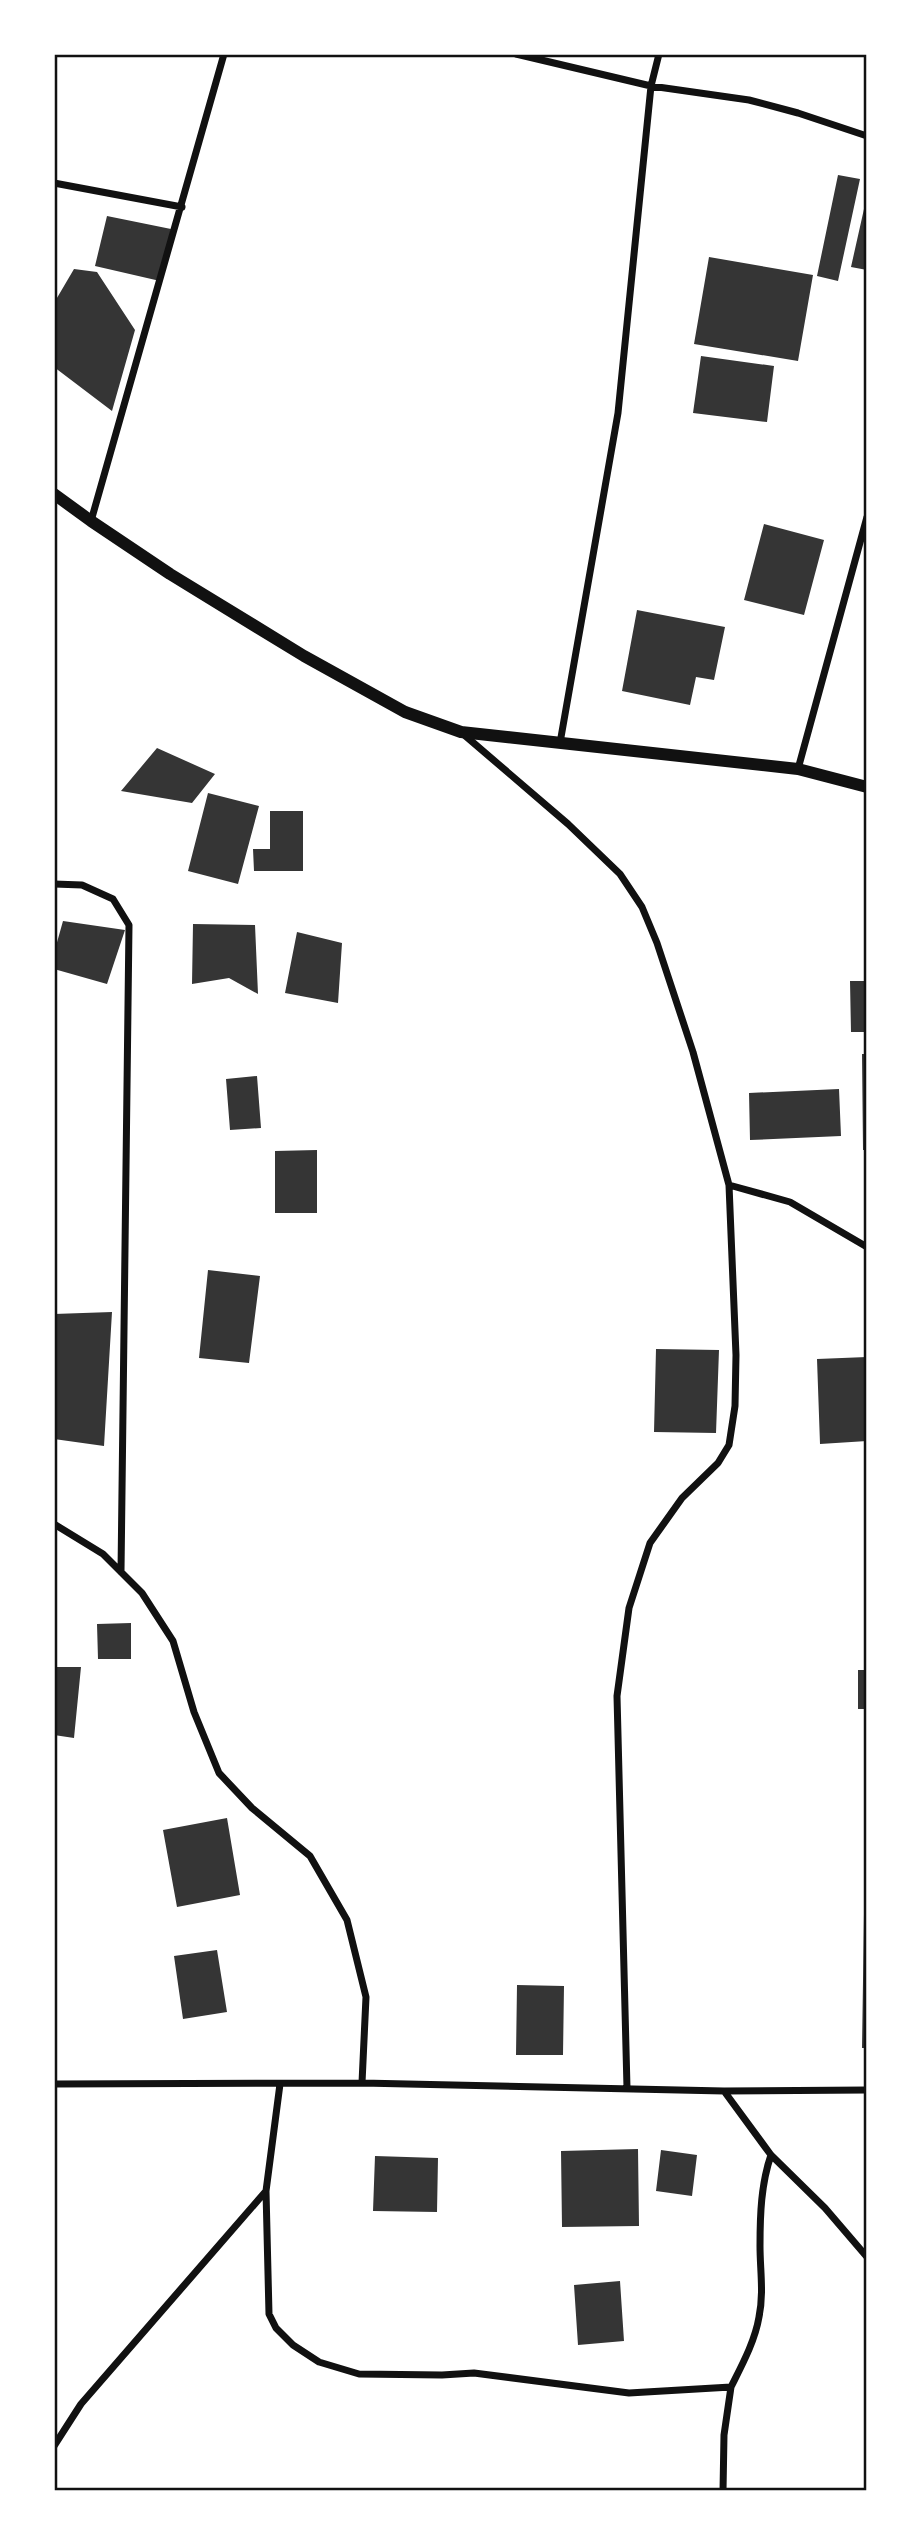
<svg xmlns="http://www.w3.org/2000/svg" width="921" height="2545" font-family="Inter,sans-serif">
<style>
.building{fill:#353535}
.lines{fill:none;stroke-linecap:round;stroke-linejoin:round}
.minor{stroke:#111;stroke-width:7}
.tertiary{stroke:#111;stroke-width:12}
.neatline{fill:none;stroke:#111;stroke-width:2.5}
</style>
<rect width="100%" height="100%" fill="#fff"/>
<!-- building -->
<path class="building" d="M838,175L860,179L838,281L817,276Z
M866,200H867V270L851,267Z
M107,216L171,229L160,281L95,266Z
M709,257L813,275L798,361L694,344Z
M74,269L97,272L135,330L112,411L54,367V303Z
M701,356L774,366L767,422L693,413Z
M764,524L824,540L804,615L744,600Z
M637,610L725,627L714,680L696,677L690,705L622,691Z
M157,748L215,774L192,803L121,791Z
M208,793L259,806L238,884L188,871Z
M270,811H303V871H254L253,849H270Z
M63,921L125,930L107,984L54,969V953Z
M193,924L255,925L258,994L229,978L192,984Z
M297,932L342,943L338,1003L285,993Z
M850,981H867V1032H851Z
M862,1054H867V1150H863Z
M257,1076L261,1128L230,1130L226,1079Z
M839,1089L841,1136L750,1140L749,1093Z
M317,1150V1213H275V1151Z
M208,1270L260,1276L249,1363L199,1358Z
M112,1312L104,1446L54,1439V1314Z
M656,1349L719,1350L716,1433L654,1432Z
M867,1357V1441L820,1444L817,1359Z
M131,1623V1659H98L97,1624Z
M54,1667H81L74,1738L54,1735Z
M858,1670H867V1709H858Z
M227,1818L240,1895L177,1907L163,1830Z
M864,1914H867V2048H862Z
M217,1950L227,2012L183,2019L174,1956Z
M517,1985L564,1986L563,2055H516Z
M638,2149L639,2226L562,2227L561,2151Z
M661,2150L697,2155L692,2196L656,2191Z
M375,2156L438,2158L437,2212L373,2211Z
M620,2281L624,2341L578,2345L574,2285Z"/>
<g class="lines">
<!-- minor -->
<path class="minor" d="M516,54L651,86L749,100L798,113L867,136
M54,183L182,207
M91,521L224,54
M462,733L568,824L620,874L642,907L657,943L693,1052L729,1185L736,1355L735,1406L729,1445L718,1463L682,1498L650,1543L629,1608L617,1696L627,2088
M560,743L618,413L651,86L659,54
M798,769L867,517
M54,884L82,885L113,899L129,925L121,1572
M729,1185L790,1202L867,1247
M54,1524L103,1554L142,1593L173,1641L194,1712L219,1773L252,1808L310,1856L347,1920L366,1997L362,2083
M54,2084L362,2083L724,2091L771,2155L825,2208L867,2257
M724,2091L867,2090
M266,2191L269,2314L276,2328L293,2345L319,2362L359,2374L442,2375L474,2373L629,2393L731,2387C742,2365 755,2341 759,2317C764,2293 760,2270 760,2246C760,2215 761,2184 771,2155
M54,2446L81,2404L266,2191L280,2084
M723,2491L724,2435L731,2387"/>
<!-- tertiary -->
<path class="tertiary" d="M54,494L91,521L170,574L304,656L405,712L461,732L798,769L867,787"/>
</g>
<!-- border -->
<rect width="921" height="2545" fill="none" stroke="#ffffff" stroke-width="112"/>
<rect x="56" y="56" width="809" height="2433" class="neatline"/>
</svg>
